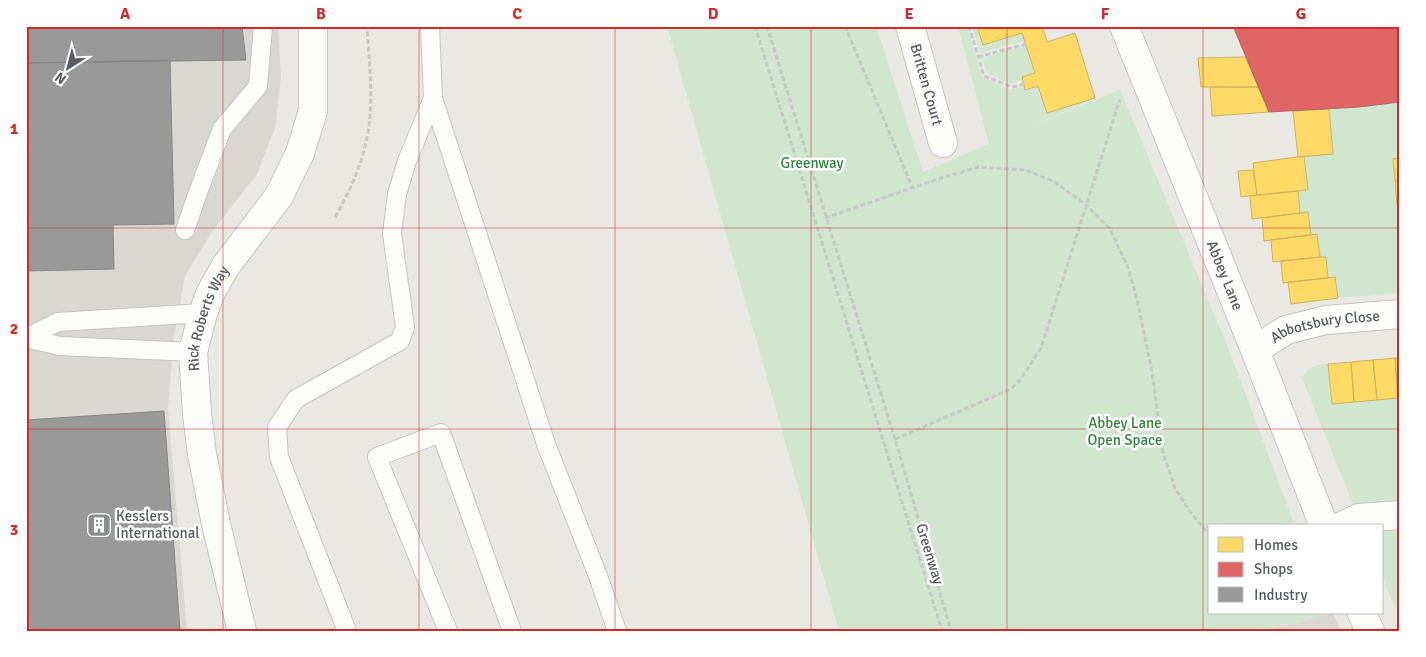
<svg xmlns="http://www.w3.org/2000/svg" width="1426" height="657" font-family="Signika,sans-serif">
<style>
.industrial{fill:#d9d7d2}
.education{fill:#dad8d0}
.green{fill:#d0e6cf}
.homes{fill:#ffd966;stroke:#cdb364}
.shops{fill:#e06666;stroke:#b76364}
.industry{fill:#999;stroke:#868688}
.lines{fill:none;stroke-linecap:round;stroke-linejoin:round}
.service-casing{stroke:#c5c6c4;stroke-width:20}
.pedestrian-casing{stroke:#c5c6c4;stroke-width:30}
.minor-casing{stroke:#c5c6c4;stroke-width:30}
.tertiary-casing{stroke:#c5c6c4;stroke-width:30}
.path{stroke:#c6cbc9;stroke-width:3;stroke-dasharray:5 2.5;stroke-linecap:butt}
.service{stroke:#fcfcfb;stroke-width:18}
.pedestrian{stroke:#fcfcfb;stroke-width:28}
.minor{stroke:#fcfcfb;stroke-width:28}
.tertiary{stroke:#fcfcfb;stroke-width:28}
.grid{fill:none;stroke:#d62828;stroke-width:1;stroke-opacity:0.55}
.labels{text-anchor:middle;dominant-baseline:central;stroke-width:5;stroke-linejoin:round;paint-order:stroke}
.street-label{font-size:15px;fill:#585b61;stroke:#fff}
.park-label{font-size:15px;fill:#33853f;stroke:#fff}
.poi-label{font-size:15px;fill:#585b61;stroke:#fff;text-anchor:start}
.neatline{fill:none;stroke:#d62828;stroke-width:2}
.grid-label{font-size:16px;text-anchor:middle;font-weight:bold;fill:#d62828}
</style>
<rect width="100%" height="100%" fill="#e9e8e2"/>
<!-- industrial -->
<path class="industrial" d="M26,26H278L281,76L275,128L257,174L211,233L185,276L174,336L168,408L187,631H26Z"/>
<!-- education -->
<path class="education" d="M1333,613L1341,631H1263Z"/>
<!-- green -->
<path class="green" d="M667,26H876L923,172L989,144L958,26H967L982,77L1011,90L1024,86L1026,90L1038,86L1047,113L1095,98L1028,128L1119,90L1122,94L1229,350L1295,526H1210V613H1333L1263,631H839Z
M972,26L1022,33L1025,41L980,53Z
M1026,45L1035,73L1022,77L1023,80L1010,84L987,73L982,58Z
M1400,102V158L1393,159L1400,238V293L1338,298L1335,277L1328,278L1326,257H1320L1317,235H1311L1300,213L1298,191L1308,189L1304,156L1333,153L1329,109Z
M1328,364L1332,404L1400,398V503L1355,509L1302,378C1309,367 1315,365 1328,364Z
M1400,520V607L1395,608L1382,575V526Z"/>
<!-- homes -->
<path class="homes" d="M977,26H1048L1043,28L1047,42L1075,33L1095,98L1047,113L1038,86L1025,90L1022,77L1035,73L1022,33L983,45Z
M1246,57L1258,87H1201L1198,58Z
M1210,87H1258L1269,112L1212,116Z
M1329,109L1333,154L1298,157L1293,111Z
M1304,156L1308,190L1257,195L1253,163Z
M1400,158V181H1395L1393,159Z
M1253,170L1257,195L1241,197L1238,171Z
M1395,181H1400V203L1397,204Z
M1298,191L1300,213L1252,219L1250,196Z
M1308,212L1311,235L1264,241L1262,218Z
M1317,234L1320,257L1273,262L1271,240Z
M1320,257H1326L1328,278L1283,283L1281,261Z
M1335,277L1338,298L1291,304L1288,282Z
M1395,358H1400V398H1398Z
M1395,358L1398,398L1377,400L1373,360Z
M1373,360L1377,400L1354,402L1351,362Z
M1351,362L1354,402L1332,404L1328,364Z"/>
<!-- shops -->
<path class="shops" d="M1233,26H1400V102L1359,107L1269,112Z"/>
<!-- industry -->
<path class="industry" d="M26,26H242L246,60L26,63Z
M170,60L174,224L113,225L114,269L26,271V63Z
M164,411L180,631H26V420Z"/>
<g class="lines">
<!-- service casing -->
<g class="service-casing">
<path id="service" d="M430,26L433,98L546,444L598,576L617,631
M185,230L197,195L222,129L258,86L263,26
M26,338L58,322L203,313
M26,338L60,346L193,352
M347,631L279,457L277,427L296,399L400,341L405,327L392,234L397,194L407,161L433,98
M448,631L377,457L441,433L512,631"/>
</g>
<!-- pedestrian casing -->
<g class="pedestrian-casing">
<path id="pedestrian" d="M1342,526L1359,518L1400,515"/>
</g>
<!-- minor casing -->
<g class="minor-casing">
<g id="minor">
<path id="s1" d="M910,26L943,143"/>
<path id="s2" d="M1124,26L1255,350L1324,526"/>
<path id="s3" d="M1255,350L1286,330L1326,320L1400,314"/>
<path d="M1362,613L1370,631"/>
</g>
</g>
<!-- tertiary casing -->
<g class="tertiary-casing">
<g id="tertiary">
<path id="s4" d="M242,631L216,524L202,454L197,414L193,352L203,313L210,294L225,267L279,196L300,153L313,111V26"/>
</g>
</g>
<!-- path -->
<path class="path" d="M755,26L942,631
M767,26L895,439L951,631
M845,26L913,189
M969,26L984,76L1012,87L1024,84
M978,57L1026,44
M335,217C349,193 360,169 366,142C375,105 369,64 367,26
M825,218L941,178L979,167L1025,170L1053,181L1085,204L1110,229L1127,265L1137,299L1152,372L1163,453L1175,488L1188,509L1210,536
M895,439L1011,389L1021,379L1041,348L1120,99"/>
<!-- service -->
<use href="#service" class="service"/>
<!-- pedestrian -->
<use href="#pedestrian" class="pedestrian"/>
<!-- minor -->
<use href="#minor" class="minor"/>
<!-- tertiary -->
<use href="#tertiary" class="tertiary"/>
</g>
<!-- grid -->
<path class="grid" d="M223,26V631M419,26V631M615,26V631M811,26V631M1007,26V631M1203,26V631M26,228H1400M26,429H1400"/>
<!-- icons -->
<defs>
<g id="building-square" transform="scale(1.25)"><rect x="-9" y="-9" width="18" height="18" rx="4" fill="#8b8c8e" stroke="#fff"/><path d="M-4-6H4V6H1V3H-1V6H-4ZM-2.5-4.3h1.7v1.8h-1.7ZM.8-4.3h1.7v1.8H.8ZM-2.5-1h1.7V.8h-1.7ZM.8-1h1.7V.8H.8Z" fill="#fff"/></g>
</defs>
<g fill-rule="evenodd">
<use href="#building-square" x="99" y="525"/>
</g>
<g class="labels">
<!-- street labels -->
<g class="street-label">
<text stroke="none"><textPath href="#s1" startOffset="61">Britten Court</textPath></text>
<text stroke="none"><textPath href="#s2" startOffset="269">Abbey Lane</textPath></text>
<text stroke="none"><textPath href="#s4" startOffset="320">Rick Roberts Way</textPath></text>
<text stroke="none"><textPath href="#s3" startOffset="76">Abbotsbury Close</textPath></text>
<text transform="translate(930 554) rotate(73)">Greenway</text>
</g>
<!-- park labels -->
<g class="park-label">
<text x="812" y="163">Greenway</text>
<text x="1125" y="423">Abbey Lane<tspan x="1125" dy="17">Open Space</tspan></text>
</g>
<!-- poi labels -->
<g class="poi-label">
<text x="116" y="516">Kesslers<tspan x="116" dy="17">International</tspan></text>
</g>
</g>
<!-- border -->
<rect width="1426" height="657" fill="none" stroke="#ffffff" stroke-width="55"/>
<!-- legend -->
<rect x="1208" y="524" width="175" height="90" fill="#ffffff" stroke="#bcbdc0"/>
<rect x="1218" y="537" width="25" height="15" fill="#ffd966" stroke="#bcbdc0"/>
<text x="1254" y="550" font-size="15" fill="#585b61">Homes</text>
<rect x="1218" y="562" width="25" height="15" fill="#e06666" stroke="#bcbdc0"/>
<text x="1254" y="574" font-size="15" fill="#585b61">Shops</text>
<rect x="1218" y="587" width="25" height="15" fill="#999999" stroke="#bcbdc0"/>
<text x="1254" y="600" font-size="15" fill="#585b61">Industry</text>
<!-- north arrow -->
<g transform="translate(68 68) rotate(216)" stroke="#ffffff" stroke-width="4" paint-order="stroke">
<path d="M0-4L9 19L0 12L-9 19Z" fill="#585b61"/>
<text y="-8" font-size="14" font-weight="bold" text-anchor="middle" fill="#585b61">N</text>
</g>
<rect x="28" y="28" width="1370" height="602" class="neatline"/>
<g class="grid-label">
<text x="125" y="19">A</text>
<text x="321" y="19">B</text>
<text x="517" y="19">C</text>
<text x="713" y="19">D</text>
<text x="909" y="19">E</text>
<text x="1105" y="19">F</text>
<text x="1301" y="19">G</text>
<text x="14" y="134">1</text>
<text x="14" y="334">2</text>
<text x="14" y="535">3</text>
</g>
</svg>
